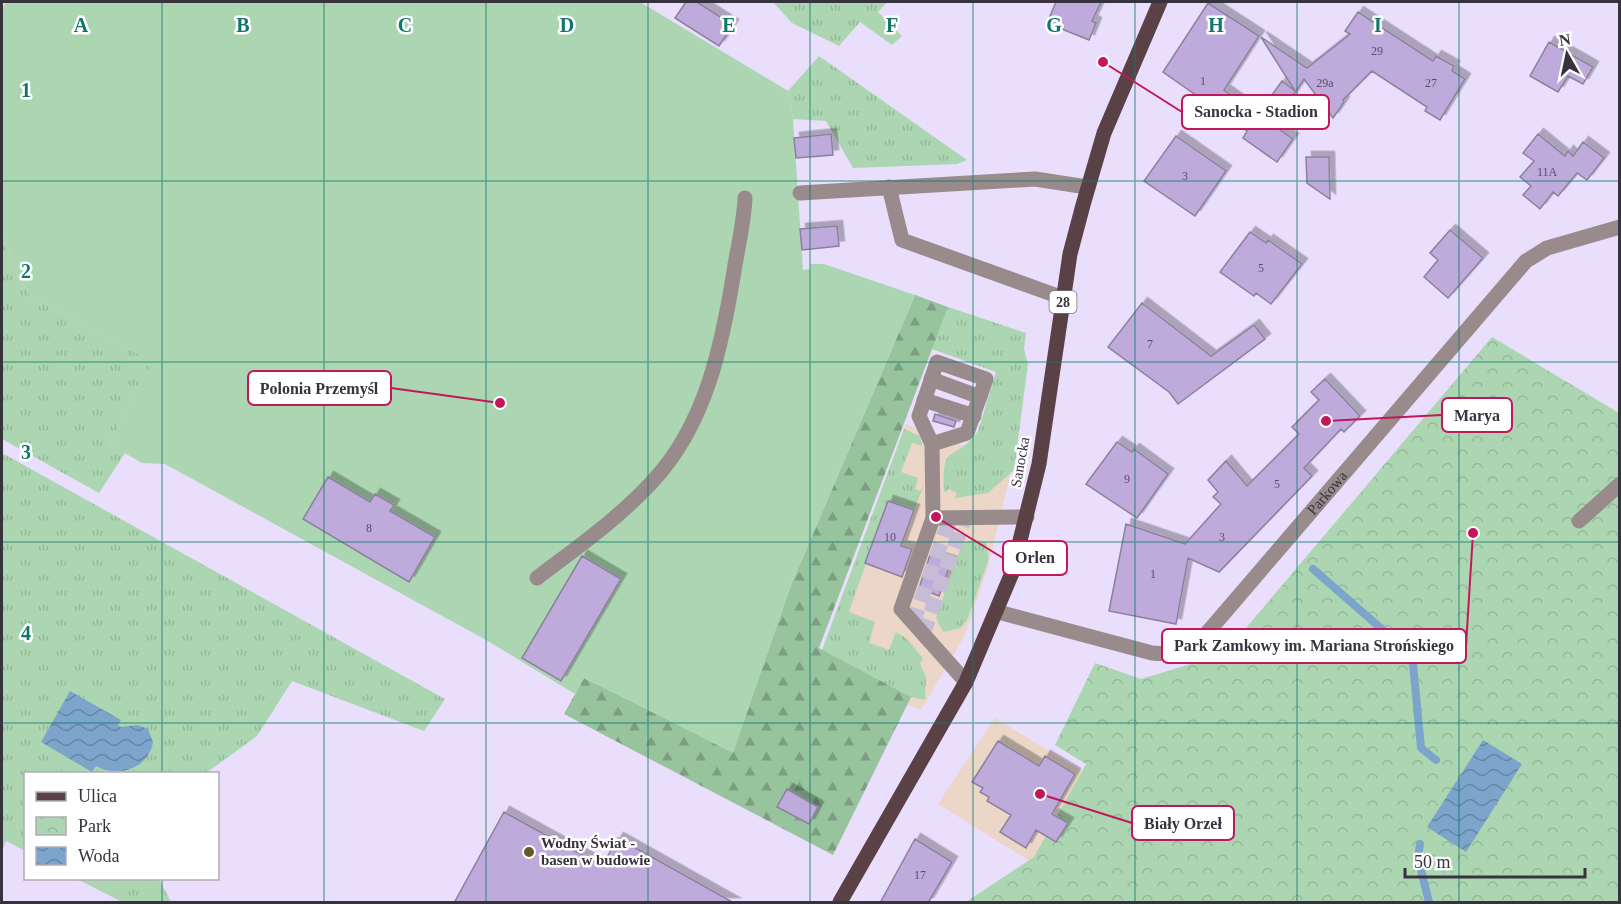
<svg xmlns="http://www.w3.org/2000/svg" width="1621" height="904" font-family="'Times New Roman',serif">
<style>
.commercial{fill:#ebd6c8}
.grass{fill:url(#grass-tufts)}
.forest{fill:url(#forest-firs)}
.park{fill:url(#park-crowns)}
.pitch{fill:#acd6b1}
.water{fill:url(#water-waves)}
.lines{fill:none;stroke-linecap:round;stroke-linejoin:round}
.stream{stroke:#7da4cb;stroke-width:8}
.building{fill:#beaadb;stroke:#8c819d;stroke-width:1.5;filter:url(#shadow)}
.minor-tunnel{stroke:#c5bcd6;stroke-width:15;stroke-dasharray:15 8;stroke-linecap:butt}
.minor{stroke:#998a8c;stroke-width:15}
.major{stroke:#5a4146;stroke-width:15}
.grid{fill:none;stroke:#0f766e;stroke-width:1.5;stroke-opacity:0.55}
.poi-dot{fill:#625a27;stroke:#fff;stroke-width:2}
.labels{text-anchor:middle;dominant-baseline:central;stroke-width:5;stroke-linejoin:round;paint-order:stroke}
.number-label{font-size:12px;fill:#585065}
.shield{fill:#fff;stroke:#727078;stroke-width:1.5}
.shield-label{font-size:14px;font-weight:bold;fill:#36323e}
.street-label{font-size:15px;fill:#36323e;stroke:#fff}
.poi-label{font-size:15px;font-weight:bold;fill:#36323e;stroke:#fff;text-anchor:start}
.grid-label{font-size:20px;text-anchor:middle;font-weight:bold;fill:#0f766e;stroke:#fff;stroke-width:5;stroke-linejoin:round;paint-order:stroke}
.leader{fill:none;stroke:#c2185b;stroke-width:2}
.callout-dot{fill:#c2185b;stroke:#fff;stroke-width:2}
.callout{fill:#fff;stroke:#c2185b;stroke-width:2}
.callout-label{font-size:16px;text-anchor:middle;font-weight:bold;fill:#36323e}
</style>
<defs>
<pattern id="grass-tufts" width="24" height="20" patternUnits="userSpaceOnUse" patternTransform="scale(1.5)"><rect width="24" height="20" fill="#acd6b1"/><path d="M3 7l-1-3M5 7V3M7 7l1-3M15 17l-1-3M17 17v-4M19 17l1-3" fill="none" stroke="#95b899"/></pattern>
<pattern id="forest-firs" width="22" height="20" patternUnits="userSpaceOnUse" patternTransform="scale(1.5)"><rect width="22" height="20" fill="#97c39d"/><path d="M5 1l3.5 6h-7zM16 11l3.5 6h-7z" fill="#7c9f81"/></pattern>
<pattern id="park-crowns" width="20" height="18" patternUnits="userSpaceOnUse" patternTransform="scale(1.5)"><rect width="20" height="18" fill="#acd6b1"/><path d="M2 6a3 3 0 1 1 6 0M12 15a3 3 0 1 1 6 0" fill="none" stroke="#95b899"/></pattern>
<pattern id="water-waves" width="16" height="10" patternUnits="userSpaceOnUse" patternTransform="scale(1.5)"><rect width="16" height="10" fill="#7da4cb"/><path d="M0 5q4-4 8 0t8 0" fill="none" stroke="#6786a6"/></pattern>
<filter id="shadow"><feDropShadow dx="5.5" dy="-5.5" stdDeviation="0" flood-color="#0004"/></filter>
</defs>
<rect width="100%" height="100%" fill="#e9defc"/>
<!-- commercial -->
<path class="commercial" d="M906,424L1013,464L987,570L965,635L921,710L815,670Z
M995,718L1086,774L1036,865L938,804Z"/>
<!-- grass -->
<path class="grass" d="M773,2H887L878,12L902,36L892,45L860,22L839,46L792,23Z
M819,56L967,160L957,164L853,168L826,121L793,119L788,91Z
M2,230L13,268L31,297L153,362L109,444L125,453L99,493L2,439Z
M948,307L1026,333L1024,349L1028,364L1014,470L988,493L955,498L957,493L948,489L946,493L944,490C941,440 956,463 978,431L996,372L932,349Z
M904,429L920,436L922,446L912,443L901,472L918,478L915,489L920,491L924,485L914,510L888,501L849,612L875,622L869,643L889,650L896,632L906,638L923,658L920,664L926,677L925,700L911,697L822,650Z
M2,453L445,699L424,731L292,681L257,736L206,773L26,774L25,851L6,841L2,850Z
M974,539L986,542L989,559L967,620L960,628L943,632L936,618L960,550L964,543Z
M77,879H159L171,902H122Z"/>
<!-- forest -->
<path class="forest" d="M915,295L948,307L819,648L911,697L833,855L564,714L584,678L733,752L791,585Z"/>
<!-- park -->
<path class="park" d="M1492,337L1619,413V902H966L1034,857L1086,764L1055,745L1095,663L1141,679L1224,654Z"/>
<!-- pitch -->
<path class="pitch" d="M6,2H640L788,91L793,119L803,270L810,269V264H824L915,295L791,585L733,753L584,678L575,694L486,640L165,464L142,463L109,444L152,362L31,297L13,268L2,230V9Z"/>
<!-- water -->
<path class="water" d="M70,691L121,720L118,725L120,727L138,725L148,729L153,742C149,769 117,778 96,766L92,772L41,742Z
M1483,740L1522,764L1466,852L1427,827Z"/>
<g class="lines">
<!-- stream -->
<path class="stream" d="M1313,569L1407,651L1413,664L1421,748L1436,760
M1420,844L1418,858L1429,902"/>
</g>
<!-- building -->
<path class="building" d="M686,2H697L733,25L719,46L675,18Z
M1056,2H1101L1092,21L1096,23L1089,40L1047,23Z
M1208,3L1259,36L1224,90L1258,114L1282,81L1295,91L1261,37L1307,68L1350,34L1345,31L1358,12L1433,61L1436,56L1454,66L1452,71L1465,79L1440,120L1425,111L1427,107L1372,71L1343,100L1344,102L1333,118L1304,79L1273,125L1293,139L1277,162L1243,138L1247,131L1163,72Z
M1549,42L1593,67L1583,84L1568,76L1558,92L1530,76Z
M831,134L833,155L796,158L794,138Z
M1538,134L1565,156L1568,151L1573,156L1583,142L1604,158L1587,180L1577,173L1558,196L1553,192L1540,209L1523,195L1531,186L1520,177L1534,161L1523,153Z
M1176,136L1226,171L1195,216L1144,181Z
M1306,157H1329L1330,199L1307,183Z
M837,226L839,246L802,250L800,229Z
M1450,230L1483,258L1448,298L1424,277L1438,260L1430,253Z
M1250,232L1266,243L1268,240L1302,264L1271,304L1256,293L1254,296L1220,272Z
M1142,303L1211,356L1254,325L1265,339L1178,404L1169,392L1108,347Z
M1325,379L1360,416L1344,432L1341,429L1304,468L1312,476L1219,572L1188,558L1176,624L1109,611L1126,524L1185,544L1221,504L1213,497L1218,492L1208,480L1226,461L1247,486L1299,434L1292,427L1319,400L1311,392Z
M935,414L956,421L954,427L933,421Z
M1117,442L1132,452L1134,449L1168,474L1137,518L1086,484Z
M328,477L370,502L375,494L394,505L390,511L435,537L409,582L303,519Z
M888,501L914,510L901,546L912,549L902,577L865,563Z
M930,555L951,562L939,596L919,588Z
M582,556L621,579L561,681L522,658Z
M998,741L1039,766L1045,756L1075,774L1052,814L1068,823L1056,842L1036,830L1026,848L1000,832L1011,815L987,801L989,797L980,792L983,788L972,782Z
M787,789L818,807L809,824L777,807Z
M504,812L602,866L618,838L734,903H454Z
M915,839L952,862L928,903H880Z"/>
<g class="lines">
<!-- minor-tunnel -->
<path class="minor-tunnel" d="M913,623L950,518
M923,634L965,517"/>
<!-- minor -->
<g class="minor">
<path d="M889,187L902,240L1063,298"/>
<path d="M800,193L1035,179L1087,187"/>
<path d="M931,379L980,397"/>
<path d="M924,400L974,416"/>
<path d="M932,444L967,433L986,379L937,362L919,416L932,444L933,518"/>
<path d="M1579,521L1620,484"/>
<path d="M537,578C576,548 618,519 652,482C707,424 723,341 735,265C739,242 744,221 745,198"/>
<path id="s1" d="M998,612L1152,653C1171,655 1185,651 1201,640L1526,261L1547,248L1620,227"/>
<path d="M966,682L901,609L933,518L1027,517"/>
</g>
<!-- major -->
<path class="major" d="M840,902L966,682L1012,573L1039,464L1070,254L1083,205L1104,133L1160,2"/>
</g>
<!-- grid -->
<path class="grid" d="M162,2V774M324,2V902M486,2V902M648,2V902M810,2V902M973,2V902M1135,2V902M1297,2V902M1459,2V902M2,181H1620M2,362H1620M2,542H1620M2,723H1620M162,878V902"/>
<!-- markers -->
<circle class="poi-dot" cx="529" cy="852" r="6"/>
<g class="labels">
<!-- number labels -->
<g class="number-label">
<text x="1377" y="51">29</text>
<text x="1203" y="81">1</text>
<text x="1325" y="83">29a</text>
<text x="1431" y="83">27</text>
<text x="1547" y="172">11A</text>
<text x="1185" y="176">3</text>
<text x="1261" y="268">5</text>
<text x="1150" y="344">7</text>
<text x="1127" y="479">9</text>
<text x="1277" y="484">5</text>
<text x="369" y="528">8</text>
<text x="890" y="537">10</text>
<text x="1222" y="537">3</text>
<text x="1153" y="574">1</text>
<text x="920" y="875">17</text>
</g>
<!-- shield labels -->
<rect class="shield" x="1049.5" y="291" width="27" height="22" rx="4.5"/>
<g class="shield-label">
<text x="1063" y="302">28</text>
</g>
<!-- street labels -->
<g class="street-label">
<text transform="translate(1020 462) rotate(-80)">Sanocka</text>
<text stroke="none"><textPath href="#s1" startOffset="405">Parkowa</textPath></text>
</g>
<!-- poi labels -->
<g class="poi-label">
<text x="541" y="843">Wodny Świat -<tspan x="541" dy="17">basen w budowie</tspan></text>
</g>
</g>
<g class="grid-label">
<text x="81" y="32">A</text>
<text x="243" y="32">B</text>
<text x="405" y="32">C</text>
<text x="567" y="32">D</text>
<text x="729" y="32">E</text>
<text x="892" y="32">F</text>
<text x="1054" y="32">G</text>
<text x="1216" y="32">H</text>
<text x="1378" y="32">I</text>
<text x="26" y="97">1</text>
<text x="26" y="278">2</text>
<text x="26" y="459">3</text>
<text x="26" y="640">4</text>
</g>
<!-- callouts -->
<path class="leader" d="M1103 62L1182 112M500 403L391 388M1326 421L1442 415M936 517L1003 558M1473 533L1466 646M1040 794L1132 823"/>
<g class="callout-dot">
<circle cx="1103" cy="62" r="6"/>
<circle cx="500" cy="403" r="6"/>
<circle cx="1326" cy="421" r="6"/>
<circle cx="936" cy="517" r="6"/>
<circle cx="1473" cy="533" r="6"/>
<circle cx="1040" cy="794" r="6"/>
</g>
<g class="callout">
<rect x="1182" y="95" width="147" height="34" rx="6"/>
<rect x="248" y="371" width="143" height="34" rx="6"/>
<rect x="1442" y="398" width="70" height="34" rx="6"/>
<rect x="1003" y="541" width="64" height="34" rx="6"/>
<rect x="1162" y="629" width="304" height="34" rx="6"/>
<rect x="1132" y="806" width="102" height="34" rx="6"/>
</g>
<g class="callout-label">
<text x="1256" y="117">Sanocka - Stadion</text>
<text x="319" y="394">Polonia Przemyśl</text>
<text x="1477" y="421">Marya</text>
<text x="1035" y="563">Orlen</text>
<text x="1314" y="651">Park Zamkowy im. Mariana Strońskiego</text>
<text x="1183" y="829">Biały Orzeł</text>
</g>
<!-- border -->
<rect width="1621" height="904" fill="none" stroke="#36323e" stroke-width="6"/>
<!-- legend -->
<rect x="24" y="772" width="195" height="108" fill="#ffffff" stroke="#afadb2" stroke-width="1.5"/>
<rect x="36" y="792" width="30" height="9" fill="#5a4146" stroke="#afadb2" stroke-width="1.5"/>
<text x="78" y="802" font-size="18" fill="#36323e">Ulica</text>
<rect x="36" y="817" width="30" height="18" fill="url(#park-crowns)" stroke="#afadb2" stroke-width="1.5"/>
<text x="78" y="832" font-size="18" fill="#36323e">Park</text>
<rect x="36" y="847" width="30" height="18" fill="url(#water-waves)" stroke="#afadb2" stroke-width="1.5"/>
<text x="78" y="862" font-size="18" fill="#36323e">Woda</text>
<!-- north arrow -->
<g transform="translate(1567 54) rotate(351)" stroke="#ffffff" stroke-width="4.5" paint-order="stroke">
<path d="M0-4.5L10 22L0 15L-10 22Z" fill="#36323e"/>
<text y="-9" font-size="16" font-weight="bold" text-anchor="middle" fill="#36323e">N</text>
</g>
<!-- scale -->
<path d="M1405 868v9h180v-9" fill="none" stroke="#36323e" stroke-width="3"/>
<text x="1414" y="868" font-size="18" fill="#36323e" stroke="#ffffff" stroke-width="4.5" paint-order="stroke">50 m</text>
</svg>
